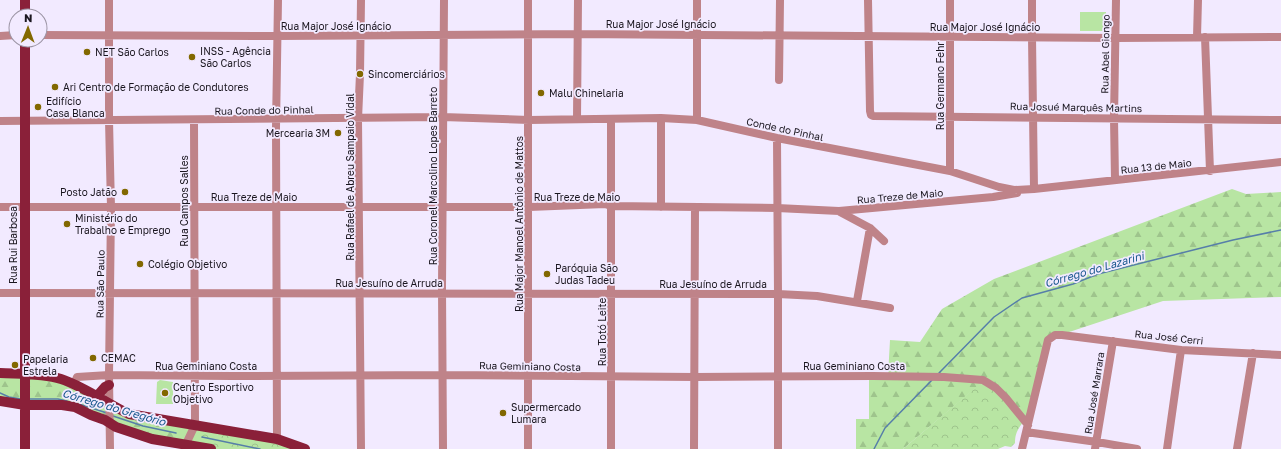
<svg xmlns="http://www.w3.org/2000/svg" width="1281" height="449" font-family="'Golos Text',sans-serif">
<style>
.forest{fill:url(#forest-firs)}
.park{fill:url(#park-crowns)}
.garden{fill:#b8e5a3}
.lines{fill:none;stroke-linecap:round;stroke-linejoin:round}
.stream{stroke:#567ea9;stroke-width:1.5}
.minor{stroke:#bf8389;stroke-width:8}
.major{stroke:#8a2039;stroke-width:10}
.poi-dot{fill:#826800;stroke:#f2eaff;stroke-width:1.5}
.labels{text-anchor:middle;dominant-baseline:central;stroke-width:3.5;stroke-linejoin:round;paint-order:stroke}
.street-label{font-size:10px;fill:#1a161f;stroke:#f2eaff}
.poi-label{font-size:10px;fill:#1a161f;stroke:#f2eaff;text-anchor:start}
.water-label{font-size:11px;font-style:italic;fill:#18578d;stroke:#f2eaff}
</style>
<defs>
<pattern id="forest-firs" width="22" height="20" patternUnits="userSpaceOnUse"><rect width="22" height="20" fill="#b8e5a3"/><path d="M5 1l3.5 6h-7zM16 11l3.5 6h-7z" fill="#9ec48c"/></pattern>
<pattern id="park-crowns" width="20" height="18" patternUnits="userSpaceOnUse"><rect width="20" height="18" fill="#b8e5a3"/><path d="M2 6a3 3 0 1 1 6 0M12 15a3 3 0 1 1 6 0" fill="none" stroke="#9ec48c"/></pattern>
</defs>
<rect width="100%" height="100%" fill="#f2eaff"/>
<!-- forest -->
<path class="forest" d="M1232,189L1246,194L1281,192V297L1163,301L1051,338L1030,422L985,380L903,449H856V419H869V376H888L890,340L920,342L942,309L994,279Z
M0,373L47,376L110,404L195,425L186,444L152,439L75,407L0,401Z"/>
<!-- park -->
<path class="park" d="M983,381L1025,417C1021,428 1015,429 1015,443L1011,447L1005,446L998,449H903Z
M195,425L305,449H211L186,444Z"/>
<!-- garden -->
<path class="garden" d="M1080,12H1106V31H1080Z
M160,380L173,382V404H156L157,382Z"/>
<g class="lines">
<!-- stream -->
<path class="stream" d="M939,373L994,317L1022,298L1073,284L1098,274L1233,240L1281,230
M0,393L9,397L21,399
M29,399H58L67,401
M79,404L107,413
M113,416L143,426L176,433
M202,437L260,449
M874,449L885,428L932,380"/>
<!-- minor -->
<path class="minor" d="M109,0V120L111,208L109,375L110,449
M528,0V449
M868,0L870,111L871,115L873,116L1281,120
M950,0V171
M1032,0V37L1034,189
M40,35L277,36L577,34L1116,38L1281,37
M0,36L16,35
M1197,37L1198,0
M1205,37L1210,171
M779,80L780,0
M577,119L578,0
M611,119V449
M697,120V0
M0,121L443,117L529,120L661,118L697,120L777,138L950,171L999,187L1014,190L1034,189L1281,162
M777,138L778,294V449
M1115,180L1114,118L1116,0
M0,207H529L605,204L611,206L777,208L839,211L993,197L1017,193
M661,207V118
M840,212L870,228L884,241
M0,293L778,294L817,296L890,308
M857,301L870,228
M75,385V382L77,377L109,375L232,376L443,375L695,377L873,376L944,377L983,380L996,388L1006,398L1028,425
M1026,432L1097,442L1137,449
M277,439L276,127L278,0
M186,449V444L195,425L194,120
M361,449L358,119L360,74L361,0
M443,449L442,288L444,0
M694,449L695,207
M1022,449L1048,340L1055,335H1062L1181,350L1281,355
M1095,449L1113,341
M1167,449L1181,350
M1237,449L1253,353"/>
<!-- major -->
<path class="major" d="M25,0V16
M25,40V449
M0,373C20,374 42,373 61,379C85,387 106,403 129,414L277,439L305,449
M96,395H98L105,387L109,385
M0,401L25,405H62L75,407L91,415L105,420L116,427L152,439L211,449"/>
</g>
<!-- markers -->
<g class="poi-dot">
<circle cx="87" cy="52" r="4"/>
<circle cx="192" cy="57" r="4"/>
<circle cx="360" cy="74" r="4"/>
<circle cx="55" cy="87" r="4"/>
<circle cx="541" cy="93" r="4"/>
<circle cx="38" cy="107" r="4"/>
<circle cx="338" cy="133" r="4"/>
<circle cx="125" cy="192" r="4"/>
<circle cx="67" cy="224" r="4"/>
<circle cx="140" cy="264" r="4"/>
<circle cx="547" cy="274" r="4"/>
<circle cx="93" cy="358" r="4"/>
<circle cx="15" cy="365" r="4"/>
<circle cx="165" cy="393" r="4"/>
<circle cx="503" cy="413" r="4"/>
</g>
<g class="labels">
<!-- street labels -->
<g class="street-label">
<text x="661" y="24">Rua Major José Ignácio</text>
<text x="336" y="26">Rua Major José Ignácio</text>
<text x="985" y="27">Rua Major José Ignácio</text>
<text transform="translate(1105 54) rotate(-89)">Rua Abel Giongo</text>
<text transform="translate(940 86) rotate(-90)">Rua Germano Fehr</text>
<text transform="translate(1076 107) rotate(1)">Rua Josué Marquês Martins</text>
<text transform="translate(264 110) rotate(-1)">Rua Conde do Pinhal</text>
<text transform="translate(785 129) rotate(12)">Conde do Pinhal</text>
<text transform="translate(1156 166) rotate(-6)">Rua 13 de Maio</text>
<text transform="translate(433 176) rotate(-90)">Rua Coronel Marcolino Lopes Barreto</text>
<text transform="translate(350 177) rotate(-90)">Rua Rafael de Abreu Sampaio Vidal</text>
<text transform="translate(900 196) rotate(-5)">Rua Treze de Maio</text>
<text x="254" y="197">Rua Treze de Maio</text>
<text x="577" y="197">Rua Treze de Maio</text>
<text transform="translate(184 201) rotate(-90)">Rua Campos Salles</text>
<text transform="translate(519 224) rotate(-90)">Rua Major Manoel Antônio de Mattos</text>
<text transform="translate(13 245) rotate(-90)">Rua Rui Barbosa</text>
<text x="389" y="283">Rua Jesuíno de Arruda</text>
<text transform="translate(100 284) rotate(-89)">Rua São Paulo</text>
<text x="713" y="284">Rua Jesuíno de Arruda</text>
<text transform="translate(602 332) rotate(-90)">Rua Totó Leite</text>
<text transform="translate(1169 337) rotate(6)">Rua José Cerri</text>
<text x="206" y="366">Rua Geminiano Costa</text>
<text transform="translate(530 366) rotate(1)">Rua Geminiano Costa</text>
<text x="854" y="366">Rua Geminiano Costa</text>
<text transform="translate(1094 393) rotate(-81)">Rua José Marrara</text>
</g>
<!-- poi labels -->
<g class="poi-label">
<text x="200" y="51">INSS - Agência<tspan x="200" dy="12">São Carlos</tspan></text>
<text x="95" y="52">NET São Carlos</text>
<text x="368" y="74">Sincomerciários</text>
<text x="63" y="87">Ari Centro de Formação de Condutores</text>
<text x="549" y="93">Malu Chinelaria</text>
<text x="46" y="101">Edifício<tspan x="46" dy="12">Casa Blanca</tspan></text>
<text x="330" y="133" text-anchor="end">Mercearia 3M</text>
<text x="117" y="192" text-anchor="end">Posto Jatão</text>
<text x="75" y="218">Ministério do<tspan x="75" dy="12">Trabalho e Emprego</tspan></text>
<text x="148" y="264">Colégio Objetivo</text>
<text x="555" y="268">Paróquia São<tspan x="555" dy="12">Judas Tadeu</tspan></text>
<text x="101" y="358">CEMAC</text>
<text x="23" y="359">Papelaria<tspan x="23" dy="12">Estrela</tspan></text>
<text x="173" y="387">Centro Esportivo<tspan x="173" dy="12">Objetivo</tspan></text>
<text x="511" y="407">Supermercado<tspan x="511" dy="12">Lumara</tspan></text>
</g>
<!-- water labels -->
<g class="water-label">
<text transform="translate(1094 269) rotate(-16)">Córrego do Lazarini</text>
<text transform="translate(114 407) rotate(16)">Córrego do Gregório</text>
</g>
</g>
<!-- north arrow -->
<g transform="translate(28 28) rotate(1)"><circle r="19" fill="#f2eaff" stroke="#9c95a5"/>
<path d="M0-3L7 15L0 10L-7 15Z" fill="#826800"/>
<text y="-6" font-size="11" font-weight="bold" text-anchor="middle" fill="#1a161f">N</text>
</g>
</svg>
